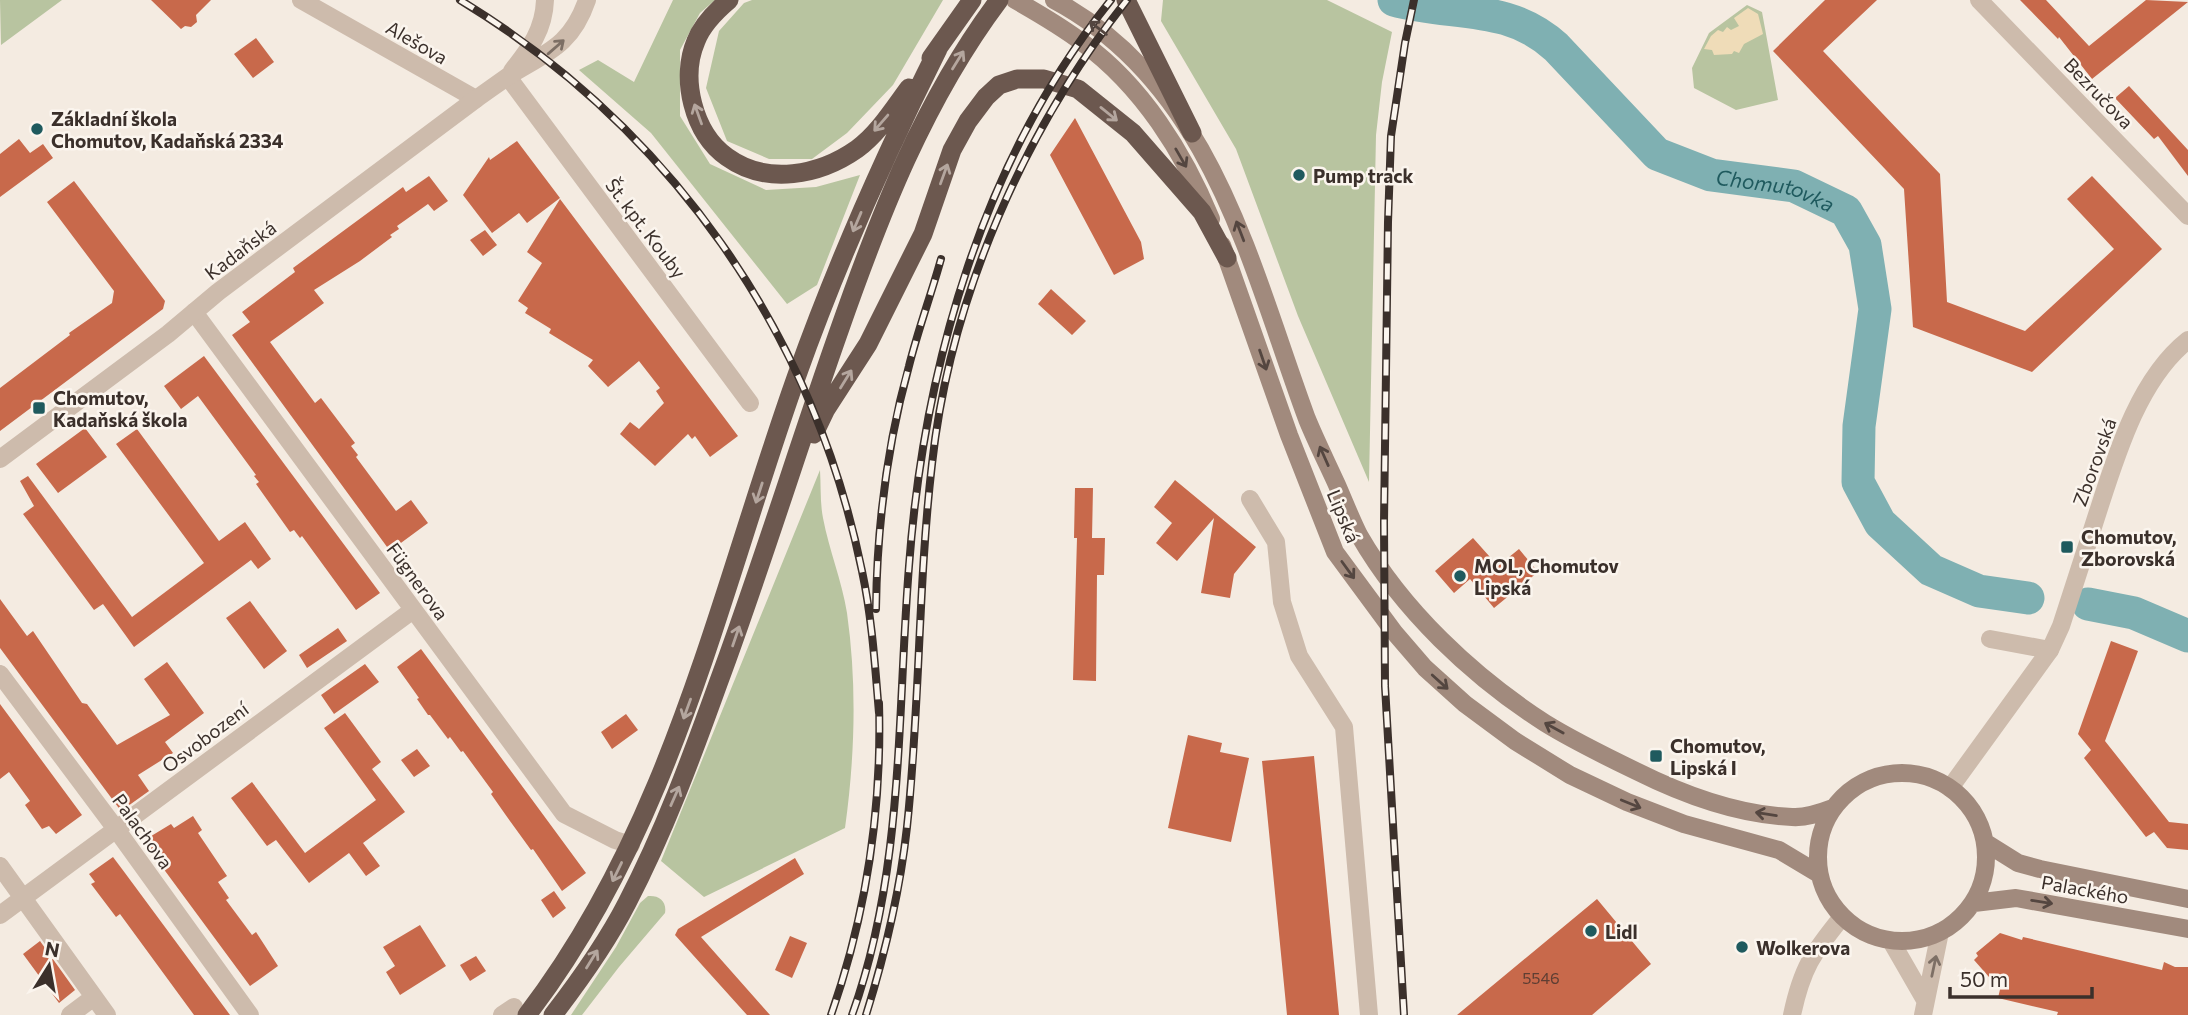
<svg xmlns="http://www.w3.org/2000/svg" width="2188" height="1015" font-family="Commissioner,sans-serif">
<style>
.green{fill:#b8c4a0}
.sand{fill:#efdcb8}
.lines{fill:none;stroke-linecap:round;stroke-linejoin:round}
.river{stroke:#7fb0b2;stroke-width:33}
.building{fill:#c8694b}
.minor{stroke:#cdbbac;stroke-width:18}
.tertiary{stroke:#cdbbac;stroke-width:18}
.secondary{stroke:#a18a7d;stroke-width:18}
.trunk{stroke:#6c584f;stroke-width:19}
.rail-casing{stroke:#3b302b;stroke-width:8}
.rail{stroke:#fbf5ee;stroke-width:5;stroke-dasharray:16;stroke-linecap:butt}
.oneway{stroke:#544640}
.oneway2{stroke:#7d6f65}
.oneway3{stroke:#b4a69e}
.poi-dot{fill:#1f5a5e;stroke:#fbf5ee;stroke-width:2.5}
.labels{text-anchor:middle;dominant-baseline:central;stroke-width:5;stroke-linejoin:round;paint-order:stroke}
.number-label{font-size:16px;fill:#5e3e33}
.street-label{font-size:19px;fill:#3b302b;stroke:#fbf5ee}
.poi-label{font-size:19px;font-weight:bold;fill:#3b302b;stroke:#fbf5ee;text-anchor:start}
.water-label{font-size:21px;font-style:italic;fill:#1f5a5e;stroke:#fbf5ee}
</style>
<rect width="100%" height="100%" fill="#f4ebe1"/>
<!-- green -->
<path class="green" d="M0,0H62L1,45Z
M673,0H715L700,13L680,50V116L710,164L766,190L816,187L860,175L817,285L787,304L651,133L579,70L598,60L634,82Z
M752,0H943L893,85L847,133L812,159H769L727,141L706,88L719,31L744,3Z
M1163,0H1327L1392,32L1382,82L1376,135L1369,482L1298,316L1236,149L1161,21Z
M1747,5L1762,12L1778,100L1736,110L1694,88L1692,68L1709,33Z
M820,470C821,486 820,503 823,518C829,550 842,581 847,613C857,684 855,756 845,828L704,897L661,861Z
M648,896C659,895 667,901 665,913L619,967L582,1015H571L616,947L640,903Z"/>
<!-- sand -->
<path class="sand" d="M1748,8L1758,14L1763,34L1744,44L1739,53L1734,51L1732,54L1714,55L1712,50L1704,49L1711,36L1718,30L1723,32L1727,27L1731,30L1739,26L1734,18Z"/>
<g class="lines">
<!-- river -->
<g class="river">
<path id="s1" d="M1394,0C1452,16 1508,3 1556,47L1657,154L1711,175L1794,186L1846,211L1865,245L1875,309L1859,426L1858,482L1880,523L1931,570L1979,591L2028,598"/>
<path d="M2088,604L2134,613L2188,636"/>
</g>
</g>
<!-- building -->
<path class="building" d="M151,0H211L196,15L197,22L191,27L185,26L181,29Z
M1825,0H1877L1823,51L1940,174L1947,302L2025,331L2114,249L2067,199L2092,176L2162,249L2032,372L1913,327L1904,189L1773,51Z
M2020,0H2046L2089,46L2146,0L2188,2L2092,79L2059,37L2058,39Z
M256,38L274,62L253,78L234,54Z
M2129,86L2188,150V176L2158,136L2154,139L2115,98Z
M1075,118L1141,242L1144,259L1114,275L1050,155Z
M19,139L30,153L43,144L53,158L0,197V154Z
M517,141L560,198L527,223L519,213L492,233L463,195L489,157L490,160Z
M429,176L448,201L434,211L428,204L397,226L399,229L390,235L392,237L360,261L314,290L324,303L270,342L315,403L321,398L355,443L351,446L358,455L356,457L396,511L411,500L428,523L390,551L232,335L250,322L242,312L295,272L293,268L403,187L406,192Z
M74,181L165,301L163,309L0,431V388L70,335L69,333L112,303L114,291L47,202Z
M560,199L738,436L710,457L695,436L692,439L688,434L655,466L620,434L630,422L639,429L664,403L656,391L660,388L639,361L608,387L588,366L593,360L549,333L551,329L525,313L528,308L518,301L542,263L527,252Z
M485,230L497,245L483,256L470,240Z
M1051,289L1086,321L1072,335L1038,304Z
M204,356L380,593L356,610L302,536L300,538L294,530L290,532L256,484L259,482L254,476L256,475L198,396L181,409L164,386Z
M85,428L107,457L58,493L36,464Z
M137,429L219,541L245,522L271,559L258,569L251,560L134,647L103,604L94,610L23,514L34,506L20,481L28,476L132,617L204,563L116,444Z
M1175,480L1256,547L1234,574L1230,598L1201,593L1214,518L1177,561L1156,543L1172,523L1154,507Z
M1075,488H1093L1092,538H1105L1104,575H1097L1096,681L1073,680L1077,538H1074Z
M1473,538L1498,566L1519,549L1538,572L1494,608L1470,579L1454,593L1435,571Z
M0,599L27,636L33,631L82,703L87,704L117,745L170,715L144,679L167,662L204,713L165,742L173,753L138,775L149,791L121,811L0,648Z
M250,601L287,651L264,669L226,618Z
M338,628L347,641L307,668L299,655Z
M2111,641L2138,651L2105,741L2169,822L2188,824V850L2167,848L2154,832L2146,837L2084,758L2091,750L2078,734Z
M421,649L586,873L562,891L533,849L531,850L505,814L491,794L493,792L463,751L461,752L450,737L448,739L430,715H428L417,699L419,698L397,667Z
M365,664L379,682L334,714L321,695Z
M0,704L82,815L56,834L49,826L42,829L25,805L30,801L9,772L0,779Z
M345,713L381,762L372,769L405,812L363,843L380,866L366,876L349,853L309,883L276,840L267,846L231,798L252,782L305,853L376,800L324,728Z
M626,714L638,730L612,749L601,732Z
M1188,735L1222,743L1220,752L1249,758L1231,842L1168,828Z
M417,749L430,766L414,777L401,760Z
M1314,756L1339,1015H1287L1262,761Z
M193,816L202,830L198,833L227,876L218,882L229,898L226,900L252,935L256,932L278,966L250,986L143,841L171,824L174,828Z
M113,857L125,873L230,1015H194L120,914L116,917L91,884L95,882L89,874Z
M795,858L804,874L701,937L770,1015H747L675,935L678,929Z
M554,891L566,908L553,918L541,900Z
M1597,899L1651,964L1592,1015H1457Z
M420,925L446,966L400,995L386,972L395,966L383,947Z
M2000,933L2022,940L2023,937L2162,970L2164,962L2175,967H2188V1015H2057L2058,1012L1998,998L2002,981L1989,977L1974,960L1978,956L1976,953Z
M790,936L807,943L792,978L775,970Z
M40,941L75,990L59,1003L23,954Z
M476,956L486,971L470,981L460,965Z"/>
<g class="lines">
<!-- minor -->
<path class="minor" d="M301,0L476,99
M1979,0L2188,216
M508,77L750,403
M194,312L564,814L615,840L631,845
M1250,499L1276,542L1282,602L1299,656L1344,727L1369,1015
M1990,639L2050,650
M0,674L116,829L250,1015
M0,866L107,1015
M0,915L413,610
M70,1015L94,997
M502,1015L514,1007
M1792,1015C1802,968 1812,954 1842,917"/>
<!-- tertiary -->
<path class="tertiary" d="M512,71C530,48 544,30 545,0
M0,459L168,334L218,292L476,99C486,92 497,84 507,77C545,53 571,47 587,0
M1950,788L2050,650L2061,626C2072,592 2083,558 2094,524C2114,463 2136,381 2188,340
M1891,941L1925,1000
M1923,1015L1940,932"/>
<!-- secondary -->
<path class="secondary" d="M1015,0C1038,13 1062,27 1083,43C1142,86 1184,153 1211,219
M1054,0C1212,84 1250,265 1307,419C1316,441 1327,463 1337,485C1344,501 1351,519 1359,535C1402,610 1472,676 1545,723C1574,741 1605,756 1636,771C1682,794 1739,815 1792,817C1806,818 1820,813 1833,808
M1222,245L1289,435L1335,552L1394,632L1425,668L1465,704L1515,741L1570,775L1627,802L1684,824L1779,850L1819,874
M1818 857a84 84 0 1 1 168 0a84 84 0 1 1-168 0Z
M1986,843L2018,863L2040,869L2188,899
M1974,903L2016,898L2188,929"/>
<!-- trunk -->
<path class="trunk" d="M729,0C716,11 702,25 696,41C680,78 693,133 727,157C767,186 820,175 857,149C878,134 894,108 909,88
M1126,0L1192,133
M931,58L972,0
M814,434L826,409L868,344L923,234L952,150L968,121L986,97L999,85L1017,79H1044L1078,89L1133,133L1202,212L1227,258
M527,1015C672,826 719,594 797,375C837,263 885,155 938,49
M553,1015C580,980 607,942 627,903C664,832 692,756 719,681C762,565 798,447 839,331C880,214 924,100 999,0"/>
<!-- rail casing -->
<g class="rail-casing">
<path id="rail" d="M460,0C670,128 813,331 862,571C872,618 875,666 879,713
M876,609C877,527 887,445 909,366C918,330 931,295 941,259
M831,1015C866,915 882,809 879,703
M852,1015C904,871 897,716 909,566C924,365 983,159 1111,0
M866,1015C885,954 900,891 907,827C920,706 918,584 932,464C950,298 1024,130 1127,0
M1404,1015L1385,686L1384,522L1388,222L1391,136L1405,43L1414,0"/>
</g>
<!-- rail -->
<use href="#rail" class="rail"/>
</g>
<!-- one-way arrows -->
<defs><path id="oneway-shaft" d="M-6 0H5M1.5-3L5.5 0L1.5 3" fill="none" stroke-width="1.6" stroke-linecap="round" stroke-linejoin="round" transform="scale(1.75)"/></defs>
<g class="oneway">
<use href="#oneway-shaft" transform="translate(1098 28) rotate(-143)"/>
<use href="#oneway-shaft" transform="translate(1181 158) rotate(60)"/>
<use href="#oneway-shaft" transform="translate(1240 231) rotate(-111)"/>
<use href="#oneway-shaft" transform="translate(1263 360) rotate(71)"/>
<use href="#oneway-shaft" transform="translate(1324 456) rotate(-114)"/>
<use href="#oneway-shaft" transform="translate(1348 570) rotate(54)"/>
<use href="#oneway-shaft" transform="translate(1440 682) rotate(42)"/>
<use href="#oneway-shaft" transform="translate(1554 728) rotate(-151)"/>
<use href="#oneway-shaft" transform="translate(1631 804) rotate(22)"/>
<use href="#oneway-shaft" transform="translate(1766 814) rotate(-171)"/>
<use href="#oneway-shaft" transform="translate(2042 902) rotate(9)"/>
</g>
<g class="oneway2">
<use href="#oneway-shaft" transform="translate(556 47) rotate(-41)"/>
<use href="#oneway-shaft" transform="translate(1934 966) rotate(-78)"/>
</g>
<g class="oneway3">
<use href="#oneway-shaft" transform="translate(958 60) rotate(-58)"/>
<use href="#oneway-shaft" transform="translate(698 114) rotate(-110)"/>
<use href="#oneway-shaft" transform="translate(1109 114) rotate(39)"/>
<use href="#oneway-shaft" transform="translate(881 123) rotate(131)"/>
<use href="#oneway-shaft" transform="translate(944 174) rotate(-70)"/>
<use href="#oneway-shaft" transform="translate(857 222) rotate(113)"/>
<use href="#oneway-shaft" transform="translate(846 379) rotate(-58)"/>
<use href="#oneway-shaft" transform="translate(759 493) rotate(108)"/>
<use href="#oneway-shaft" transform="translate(736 636) rotate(-71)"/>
<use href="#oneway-shaft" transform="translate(687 709) rotate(110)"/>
<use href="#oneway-shaft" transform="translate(675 796) rotate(-66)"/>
<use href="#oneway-shaft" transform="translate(617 872) rotate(116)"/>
<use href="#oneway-shaft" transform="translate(592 959) rotate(-58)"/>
</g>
<!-- markers -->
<g class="poi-dot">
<circle cx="37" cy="129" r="7"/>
<circle cx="1299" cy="175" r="7"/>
<rect x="32" y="401" width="14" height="14" rx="3.5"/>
<rect x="2060" y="540" width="14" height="14" rx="3.5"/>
<circle cx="1460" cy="576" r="7"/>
<rect x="1649" y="749" width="14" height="14" rx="3.5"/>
<circle cx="1591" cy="931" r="7"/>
<circle cx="1742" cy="947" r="7"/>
</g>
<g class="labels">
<!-- number labels -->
<g class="number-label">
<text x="1541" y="977">5546</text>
</g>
<!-- street labels -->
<g class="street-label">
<text transform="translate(417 42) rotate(30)">Alešova</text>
<text transform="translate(2099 93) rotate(46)">Bezručova</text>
<text transform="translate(646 228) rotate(53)">Št. kpt. Kouby</text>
<text transform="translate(240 250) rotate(-37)">Kadaňská</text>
<text transform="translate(2094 462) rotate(-70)">Zborovská</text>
<text transform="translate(1344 516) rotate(67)">Lipská</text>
<text transform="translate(418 581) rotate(54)">Fügnerova</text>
<text transform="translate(205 737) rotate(-37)">Osvobození</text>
<text transform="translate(143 831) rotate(54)">Palachova</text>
<text transform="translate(2085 889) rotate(10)">Palackého</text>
</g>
<!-- poi labels -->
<g class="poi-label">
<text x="51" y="118">Základní škola<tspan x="51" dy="22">Chomutov, Kadaňská 2334</tspan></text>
<text x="1313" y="175">Pump track</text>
<text x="53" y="397">Chomutov,<tspan x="53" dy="22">Kadaňská škola</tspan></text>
<text x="2081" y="536">Chomutov,<tspan x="2081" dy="22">Zborovská</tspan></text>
<text x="1474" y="565">MOL, Chomutov<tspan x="1474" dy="22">Lipská</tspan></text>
<text x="1670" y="745">Chomutov,<tspan x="1670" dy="22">Lipská I</tspan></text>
<text x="1605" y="931">Lidl</text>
<text x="1756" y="947">Wolkerova</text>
</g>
<!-- water labels -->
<g class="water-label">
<text stroke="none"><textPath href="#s1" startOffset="443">Chomutovka</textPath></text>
</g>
</g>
<!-- north arrow -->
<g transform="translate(49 966) rotate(11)" stroke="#fbf5ee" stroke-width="5" paint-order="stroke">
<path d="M0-5L12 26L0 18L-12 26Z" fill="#3b302b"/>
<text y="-10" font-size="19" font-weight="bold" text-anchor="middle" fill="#3b302b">N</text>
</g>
<!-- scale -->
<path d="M1950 987v10h142v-10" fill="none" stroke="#3b302b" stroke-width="3.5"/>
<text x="1960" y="987" font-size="21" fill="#3b302b" stroke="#fbf5ee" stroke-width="5" paint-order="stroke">50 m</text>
</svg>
